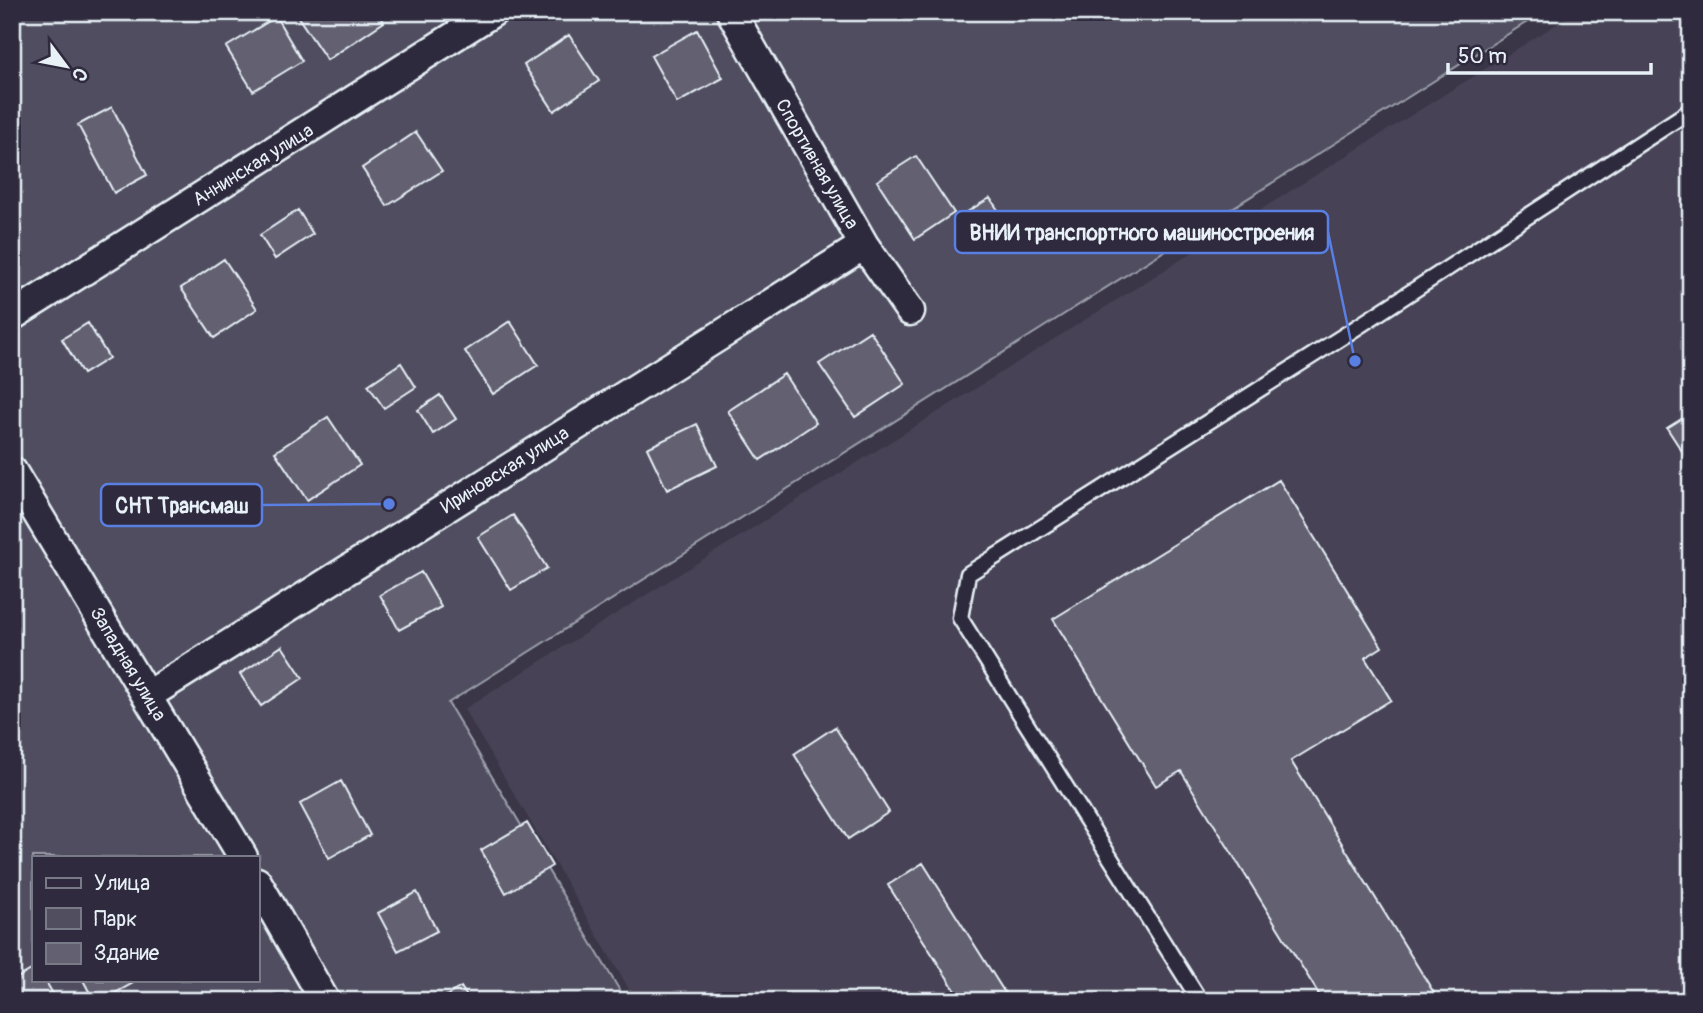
<svg xmlns="http://www.w3.org/2000/svg" width="1703" height="1013" font-family="Pangolin,sans-serif">
<style>
.built{fill:#464354}
.green{fill:#504e5f;stroke:#9ca0ac;stroke-width:2;fill-rule:evenodd}
.building{fill:#636171;stroke:#e8f1f8;stroke-width:2}
.lines{fill:none;stroke-linecap:round;stroke-linejoin:round}
.service-casing{stroke:#e8f1f8;stroke-width:19}
.minor-casing{stroke:#e8f1f8;stroke-width:33}
.service{stroke:#2f2a3d;stroke-width:14}
.minor{stroke:#2f2a3d;stroke-width:28}
.labels{text-anchor:middle;dominant-baseline:central;stroke-width:5;stroke-linejoin:round;paint-order:stroke}
.street-label{font-size:19px;fill:#e8f1f8;stroke:#2f2a3d}
.leader{fill:none;stroke:#5a7fe2;stroke-width:2.5}
.callout-dot{fill:#5a7fe2;stroke:#2f2a3d;stroke-width:2.5}
.callout{fill:#2f2a3d;stroke:#5a7fe2;stroke-width:2.5}
.callout-label{font-size:21px;text-anchor:middle;font-weight:bold;fill:#e8f1f8}
</style>
<rect width="100%" height="100%" fill="#3a3648"/>
<filter id="ink" filterUnits="userSpaceOnUse"><feTurbulence type="fractalNoise" baseFrequency=".0143" numOctaves="2"/><feDisplacementMap in="SourceGraphic" scale="14" xChannelSelector="R" yChannelSelector="G"/><feConvolveMatrix kernelMatrix="1 2 1 2 8 2 1 2 1" color-interpolation-filters="sRGB"/></filter>
<g filter="url(#ink)">
<!-- built -->
<path class="built" d="M1576,12H1691V1001H636L464,709Z"/>
<!-- green -->
<path class="green" d="M12,12H1543L448,703L626,1001H12ZM33,857H257V980H33Z"/>
<!-- building -->
<path class="building" d="M305,12H377L384,22L327,60L298,17Z
M276,17L302,61L253,91L226,47Z
M697,30L723,78L677,103L651,56Z
M569,35L599,81L554,111L524,65Z
M112,107L147,175L114,193L78,125Z
M416,132L442,171L387,206L362,168Z
M916,156L954,213L915,239L877,181Z
M990,198L1010,228L987,243L967,212Z
M298,210L313,234L275,259L260,235Z
M224,259L257,309L214,338L181,288Z
M510,321L538,365L493,394L465,351Z
M88,323L109,358L83,374L62,339Z
M870,331L905,384L855,417L819,364Z
M401,363L416,387L384,408L368,385Z
M784,374L816,423L760,460L728,411Z
M440,395L456,419L433,434L418,410Z
M1691,413V465L1667,428Z
M328,417L360,465L307,500L275,452Z
M697,424L717,466L667,490L647,448Z
M1279,480L1382,647L1365,658L1391,700L1291,761L1439,1001H1323L1181,771L1156,786L1053,619Z
M513,515L547,568L511,590L478,537Z
M421,572L441,607L399,630L380,595Z
M282,646L303,678L261,706L240,674Z
M835,727L889,812L848,839L794,754Z
M341,781L370,835L329,858L300,804Z
M527,823L552,866L506,893L481,850Z
M923,863L1010,1001H962L888,885Z
M417,892L437,931L398,951L378,913Z
M33,969V980H45L57,1001H12V981Z
M83,980H132L133,983L101,1001H94Z
M461,987L470,1001H438Z"/>
<g class="lines">
<!-- service casing -->
<g class="service-casing">
<path id="service" d="M1200,1001L960,618L968,574L1345,335L1691,110"/>
</g>
<!-- minor casing -->
<g class="minor-casing">
<path id="minor" d="M731,12L864,245L910,311
M12,316L493,12
M12,471L243,857
M147,696L864,245
M257,882L325,1001"/>
</g>
<!-- service -->
<use href="#service" class="service"/>
<!-- minor -->
<use href="#minor" class="minor"/>
</g>
</g>
<g class="labels">
<!-- street labels -->
<g class="street-label">
<text transform="translate(817 164) rotate(60)">Спортивная улица</text>
<text transform="translate(253 165) rotate(-32)">Аннинская улица</text>
<text transform="translate(505 470) rotate(-32)">Ириновская улица</text>
<text transform="translate(128 664) rotate(59)">Западная улица</text>
</g>
</g>
<!-- callouts -->
<path class="leader" d="M1355 361L1328 232M389 504L262 505"/>
<g class="callout-dot">
<circle cx="1355" cy="361" r="7"/>
<circle cx="389" cy="504" r="7"/>
</g>
<g class="callout">
<rect x="955" y="211" width="373" height="42" rx="7"/>
<rect x="101" y="484" width="161" height="42" rx="7"/>
</g>
<g class="callout-label">
<text x="1142" y="240">ВНИИ транспортного машиностроения</text>
<text x="182" y="513">СНТ Трансмаш</text>
</g>
<!-- margin -->
<rect width="1703" height="1013" fill="none" stroke="#2f2a3d" stroke-width="42"/>
<rect x="21" y="21" width="1661" height="971" fill="none" stroke="#e8f1f8" stroke-width="2.5" filter="url(#ink)"/>
<!-- legend -->
<rect x="32" y="856" width="228" height="126" fill="#2f2a3d" stroke="#797a88" stroke-width="2"/>
<rect x="46" y="878" width="35" height="10" fill="#2f2a3d" stroke="#797a88" stroke-width="2"/>
<text x="94" y="890" font-size="21" fill="#e8f1f8">Улица</text>
<rect x="46" y="908" width="35" height="21" fill="#504e5f" stroke="#797a88" stroke-width="2"/>
<text x="94" y="926" font-size="21" fill="#e8f1f8">Парк</text>
<rect x="46" y="943" width="35" height="21" fill="#636171" stroke="#797a88" stroke-width="2"/>
<text x="94" y="960" font-size="21" fill="#e8f1f8">Здание</text>
<!-- north arrow -->
<g transform="translate(66 66) rotate(122)" stroke="#2f2a3d" stroke-width="5" paint-order="stroke">
<path d="M0-5L12 26L0 18L-12 26Z" fill="#e8f1f8"/>
<text y="-10" font-size="19" font-weight="bold" text-anchor="middle" fill="#e8f1f8">С</text>
</g>
<!-- scale -->
<path d="M1448 63v10h203v-10" fill="none" stroke="#e8f1f8" stroke-width="3.5"/>
<text x="1458" y="63" font-size="21" fill="#e8f1f8" stroke="#2f2a3d" stroke-width="5" paint-order="stroke">50 m</text>
</svg>
